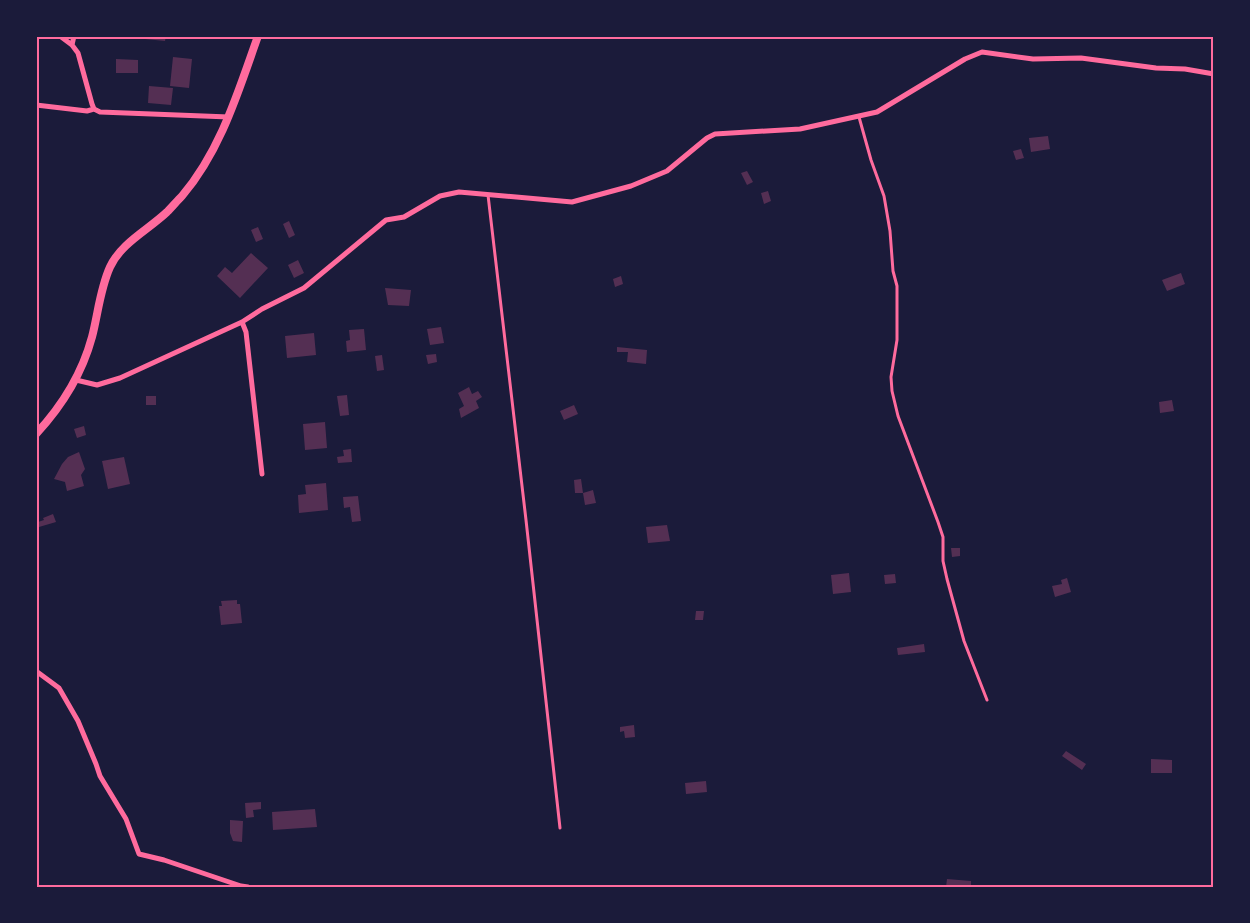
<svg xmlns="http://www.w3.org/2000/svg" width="1250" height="923" font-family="'Source Sans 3',sans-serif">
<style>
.building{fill:#542f53}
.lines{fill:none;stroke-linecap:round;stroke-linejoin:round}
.service{stroke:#ff6b9d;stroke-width:3}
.minor{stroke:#ff6b9d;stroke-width:5}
.tertiary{stroke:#ff6b9d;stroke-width:8}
.neatline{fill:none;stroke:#ff6b9d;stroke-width:2}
</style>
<rect width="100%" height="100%" fill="#1b1b3a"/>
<!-- building -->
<path class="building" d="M146,36H166L165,41L145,39Z
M173,57L192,59L189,88L170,86Z
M116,59L138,60V73H116Z
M149,86L173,88L171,105L148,103Z
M1048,136L1050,149L1031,152L1029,138Z
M1021,149L1024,158L1016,160L1013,151Z
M747,171L753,182L747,185L741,173Z
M768,191L771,201L764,204L761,193Z
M289,221L295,235L289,238L283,224Z
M258,227L263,239L256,242L251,230Z
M251,253L268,268L240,298L217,276L225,267L232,273Z
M298,260L304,273L294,278L288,265Z
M1181,273L1185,284L1167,291L1162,280Z
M621,276L623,284L615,287L613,279Z
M385,288L411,290L409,306L388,305Z
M441,327L444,343L430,345L427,329Z
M364,329L366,350L347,352L346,341L350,340L349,330Z
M314,333L316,355L287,358L285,336Z
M617,347L647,350L646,364L627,362L628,352H617Z
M436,354L437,362L428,364L426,355Z
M382,355L384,370L377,371L375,356Z
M469,387L472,394L478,391L482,397L476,401L479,408L461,418L459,409L464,406L458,393Z
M347,395L349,415L340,416L337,396Z
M146,396H156V405H146Z
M1172,400L1174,411L1160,413L1159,402Z
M574,405L578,414L564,420L560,411Z
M325,422L327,448L305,450L303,424Z
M84,426L86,435L77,438L74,429Z
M351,449L352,462L338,463L337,457L344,456L343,450Z
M79,452L85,469L81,475L84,486L67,491L65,482L54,479L62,464L68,457Z
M124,457L130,484L108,489L102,461Z
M581,479L583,493L593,490L596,503L585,505L583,493H575L574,480Z
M326,483L328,510L299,513L298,495L306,494L305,485Z
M358,496L361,521L352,522L350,507L344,508L343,497Z
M53,514L56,522L39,527L38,522L44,520L43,518Z
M667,525L670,541L648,543L646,527Z
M951,548H960V556L952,557Z
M849,573L851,592L833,594L831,575Z
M895,574L896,583L885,584L884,575Z
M1067,578L1071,592L1055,597L1052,586L1062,584L1061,580Z
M237,600V604H240L242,623L221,625L219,606H222L221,601Z
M696,611H704L703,620H695Z
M924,644L925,652L898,655L897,648Z
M634,725L635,737L625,738L624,731L620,732V727Z
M1066,751L1086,764L1082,770L1062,756Z
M1151,759L1172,760V773H1151Z
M706,781L707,792L686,794L685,783Z
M261,802V809L253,810L254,817L246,818L245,803Z
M315,809L317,827L273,830L272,812Z
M230,820L243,821L242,842L233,841L230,833Z
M947,879L971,881V887H946Z"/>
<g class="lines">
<!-- service -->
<path class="service" d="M859,117L871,160L884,196L890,231L893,271L897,286V340L891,377L892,391L898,416L938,522L943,537V561L947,579L964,641L987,700
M488,195L526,520L560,828"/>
<!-- minor -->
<path class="minor" d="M60,36L72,45L78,53L92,104L94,109L100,112L229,117
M72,45L74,36
M36,105L87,111L94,109
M242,322L246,332L262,474
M76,380L97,385L120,378L242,322L262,309L304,288L386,220L404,217L440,196L459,192L572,202L631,186L667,171L707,138L715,134L800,129L877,112L965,59L982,52L1033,59L1081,58L1156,68L1185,69L1214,74
M36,671L59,688L78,721L96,764L100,776L126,819L139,854L164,860L241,886L248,887"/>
<!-- tertiary -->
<path class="tertiary" d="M36,434C62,406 82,374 92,337C98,314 100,289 110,267C121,243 148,230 167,212C172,207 177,201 182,196C221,150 238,92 258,36"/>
</g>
<!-- border -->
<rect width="1250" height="923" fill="none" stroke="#1b1b3a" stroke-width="75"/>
<rect x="38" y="38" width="1174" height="848" class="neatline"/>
</svg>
